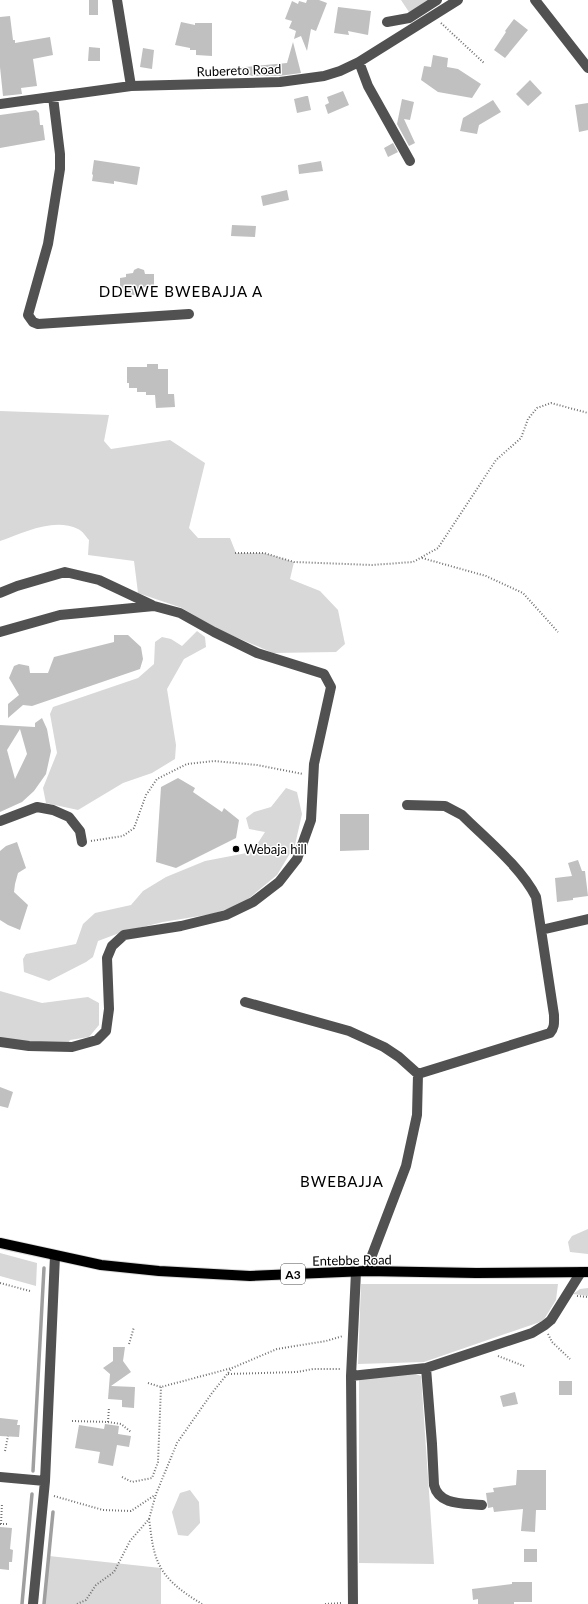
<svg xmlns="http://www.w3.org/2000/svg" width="588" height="1604" font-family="Lato,sans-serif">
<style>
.green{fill:#d8d8d8}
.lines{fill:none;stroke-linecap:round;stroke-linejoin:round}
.stream{stroke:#9f9f9f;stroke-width:3.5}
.building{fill:#c0c0c0;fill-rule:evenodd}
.major-casing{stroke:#dbdbdb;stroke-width:12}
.path{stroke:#737373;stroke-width:2;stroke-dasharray:1 2;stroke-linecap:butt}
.minor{stroke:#515151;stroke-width:10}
.major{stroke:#000;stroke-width:10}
.poi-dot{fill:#000;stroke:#fff;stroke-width:1.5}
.labels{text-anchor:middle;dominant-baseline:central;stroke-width:3;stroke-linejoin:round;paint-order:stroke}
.shield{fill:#fff;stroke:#4c4c4c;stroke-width:1}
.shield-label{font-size:12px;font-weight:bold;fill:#000}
.street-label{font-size:13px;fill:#000;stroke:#fff}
.poi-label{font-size:13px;fill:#000;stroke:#fff;text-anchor:start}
.quarter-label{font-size:15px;letter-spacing:1px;fill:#000;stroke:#fff}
</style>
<rect width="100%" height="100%" fill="#fff"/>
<!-- green -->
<path class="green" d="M401,0H431L409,12Z
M0,411L109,415L104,441L111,449L170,440L205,463L189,528L198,538H230L236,553H264L294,562L290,579L320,591L338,610L345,644L336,652L273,653L217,629L182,608L138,593L134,561L88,555L89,540C86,537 83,531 78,529C54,517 23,533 0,541Z
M197,631L205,637L206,647L184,659L167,689L176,745L175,759L152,773L123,783L78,810L46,803L43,788L57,753L50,714L53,707L138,678L154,664L155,642L162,637L171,639L182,646Z
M286,788L297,792L302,814L295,845L277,875L242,904L212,914L163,922L122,932L98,941L93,957L86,962L49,981L24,972L23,959L26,954L76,944L83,924L95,913L131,905L143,891L166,877L205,861L252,852L265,832L249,829L246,818L254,812L271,807Z
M0,991L42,1003L88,997L99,1003V1025L89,1037L70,1040L63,1051L0,1041Z
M588,1229V1254L570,1252L568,1242L572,1236Z
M0,1253L37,1263L36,1286L0,1276Z
M361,1284H558L556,1300L543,1321L424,1362L358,1364Z
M588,1288V1296L573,1294L580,1289Z
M411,1372L421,1376L434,1564L359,1563V1376Z
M190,1490L199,1502L200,1523L188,1536L178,1535L172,1512L180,1493Z
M49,1556L161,1568V1604H44Z"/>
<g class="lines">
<!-- stream -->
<path class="stream" d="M33,1471L44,1268
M22,1604L32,1494
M44,1604L53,1512"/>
</g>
<!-- building -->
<path class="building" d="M89,0H98V15H89Z
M307,0H319L327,3L316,31L311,29L307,51L301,36L294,39L296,31L289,28L292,21L285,19L292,1L298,4L299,1L306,3Z
M338,7L371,11L368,35L348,31L349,35L334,33Z
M10,16L13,40H15V43L50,37L53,55L33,59L37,86L21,88L22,94L3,96L0,67V17Z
M514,19L528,30L505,58L494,50L506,32L505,31Z
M181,22L195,25V23H212V56L196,55V50H190V48L175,45Z
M293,42L301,73L279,76H252L234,68L287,63Z
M89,47L100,48V61H88Z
M143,48L154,50L152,69L140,67Z
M433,55L448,58L447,67L458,69L481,84L472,98L438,92L421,80L424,66L431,67Z
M530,80L542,93L528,106L516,94Z
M343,91L349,105L328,114L325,105L329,103L327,97Z
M306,96H308L311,110L297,113L294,99Z
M402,99L414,102L410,120L404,119L415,143L409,146L397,124Z
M493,100L501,112L479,125L477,134L460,131L463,118Z
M588,103V130L579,132L575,105Z
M36,110L39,113L40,125H43L45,140L0,148V115Z
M393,143L398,152L388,157L384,148Z
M94,160L140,167L137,185L114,181V184L92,181L93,175L92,174Z
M321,161L323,171L299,174L298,165Z
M287,190L289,200L263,206L261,196Z
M232,225L256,226L255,237L231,236Z
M138,268L144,270L145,274H154V286L144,287V290H136L135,295L126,296V292H120V278L126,277V274L133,273L134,270Z
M147,364H158V369H168V394H174L175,407L156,408L155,395H146V392H137V388H129V383H127V367H147Z
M114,635H128L141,647L143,659L140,669L32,706L23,705L8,718V704L19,695L9,678L14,666L19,664L29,666L30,673H48L54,657L114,642Z
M42,718L47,729L51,751L46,774L34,791L22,802L0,812V725L35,727V723ZM20,729L27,754L15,779L7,750Z
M178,778L195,788L193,792L222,812L224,808L239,820L236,838L176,868L156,862L161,787Z
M340,814H369V850L340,851Z
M17,842L26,868L18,873L15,884L14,892L28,905L20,930L8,925L0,920V851L6,846Z
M578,860L582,871H585L588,896L573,898V900L557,902L555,878L572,876L568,863Z
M0,1087L13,1092L8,1108L0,1106Z
M113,1347H125L123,1361L131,1372L111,1386L135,1387L134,1408L122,1407V1400L108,1399L110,1374L103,1368L113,1361Z
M559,1381H572V1395H559Z
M515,1392L518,1404L503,1407L500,1396Z
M0,1418L18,1420L17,1425H20L19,1437L0,1436Z
M105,1424L119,1426L118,1434L131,1436L129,1447L117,1445L113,1466L98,1463L100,1452L75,1448L79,1425L104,1429Z
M517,1470H546V1510H536L535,1532L521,1531L523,1509L494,1512L493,1507L488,1508L486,1493L494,1492L493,1488L516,1485Z
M0,1527L12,1528L10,1549L13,1550L12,1562H9V1570L0,1569Z
M524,1549H537V1562H524Z
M512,1582H532V1602H514V1604H478V1599L473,1600L472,1589L512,1584Z"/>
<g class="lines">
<!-- major casing -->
<g class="major-casing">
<path id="major" d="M0,1243L101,1265L159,1271L250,1276L366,1271L476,1273L588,1272"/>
</g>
<!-- path -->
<path class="path" d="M441,23L484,63
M235,553H264L294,562L372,565L413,562L438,548L496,460L521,438L528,419L537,408L551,403L588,413
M422,558L486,576L523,593L558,632
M91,841L123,836L134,828L146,795L157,779L187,764L214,761L257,765L303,774
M0,1283L30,1291
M577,1296L588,1297
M548,1334L552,1342L570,1359
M129,1344L134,1327
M498,1356L524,1366
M228,1374L297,1372L313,1369H340
M148,1383L161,1387L232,1368L277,1349L326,1341L343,1336
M72,1421L108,1422L121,1424L131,1432
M108,1422L109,1407
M5,1451L8,1436
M122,1477L132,1482L152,1478L158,1462L161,1387
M54,1496L103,1510L131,1511L155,1495
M149,1519C151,1532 152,1549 158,1562C166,1581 184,1593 202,1604
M0,1524H9
M1,1524L2,1503
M77,1604L86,1600L96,1585L114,1572L130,1541L149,1519L156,1494L177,1443L212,1393L232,1368
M325,1604L342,1603"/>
<!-- minor -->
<path class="minor" d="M117,0L131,86
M535,0L588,68
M387,22L409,18L437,0
M359,62L368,86L410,161
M53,97L60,154V169L48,244L28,315L33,322L38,324L189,314
M0,104L131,86L280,82L324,76L340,71L359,62L458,0
M0,593L17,586L65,572L99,580L152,605
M0,632L60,615L154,606L180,613L214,632L257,653L324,674L331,687L314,764L311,820L297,859L279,882L253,902L226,915L181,926L124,935L112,946L107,958L109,1009L106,1031L97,1040L72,1047L29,1046L0,1042
M0,821L37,807L53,810L69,817L80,831L82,842
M541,930L588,919
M245,1002L349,1031L384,1047L399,1057L418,1074
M366,1271L406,1166L417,1115L418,1074L550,1033C555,1027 554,1022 554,1015L536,897C521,867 486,839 462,815L445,806L407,805
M426,1368L432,1444L434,1485C439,1506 464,1503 482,1505
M351,1376L426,1368L532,1333L545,1325L551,1320L581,1272
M0,1477L45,1481
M33,1604L45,1481L55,1256
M353,1604L351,1376L356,1272"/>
<!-- major -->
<use href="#major" class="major"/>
</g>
<!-- markers -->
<circle class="poi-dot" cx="236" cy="849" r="4"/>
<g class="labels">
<!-- shield labels -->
<rect class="shield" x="281" y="1264" width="24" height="20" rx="3"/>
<g class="shield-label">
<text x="293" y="1274">A3</text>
</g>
<!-- street labels -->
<g class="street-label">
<text transform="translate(239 70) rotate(-2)">Rubereto Road</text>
<text transform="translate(352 1260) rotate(-1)">Entebbe Road</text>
</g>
<!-- poi labels -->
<g class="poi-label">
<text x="244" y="849">Webaja hill</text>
</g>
<!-- quarter labels -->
<g class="quarter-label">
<text x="181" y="291">DDEWE BWEBAJJA A</text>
<text x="342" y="1181">BWEBAJJA</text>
</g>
</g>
</svg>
